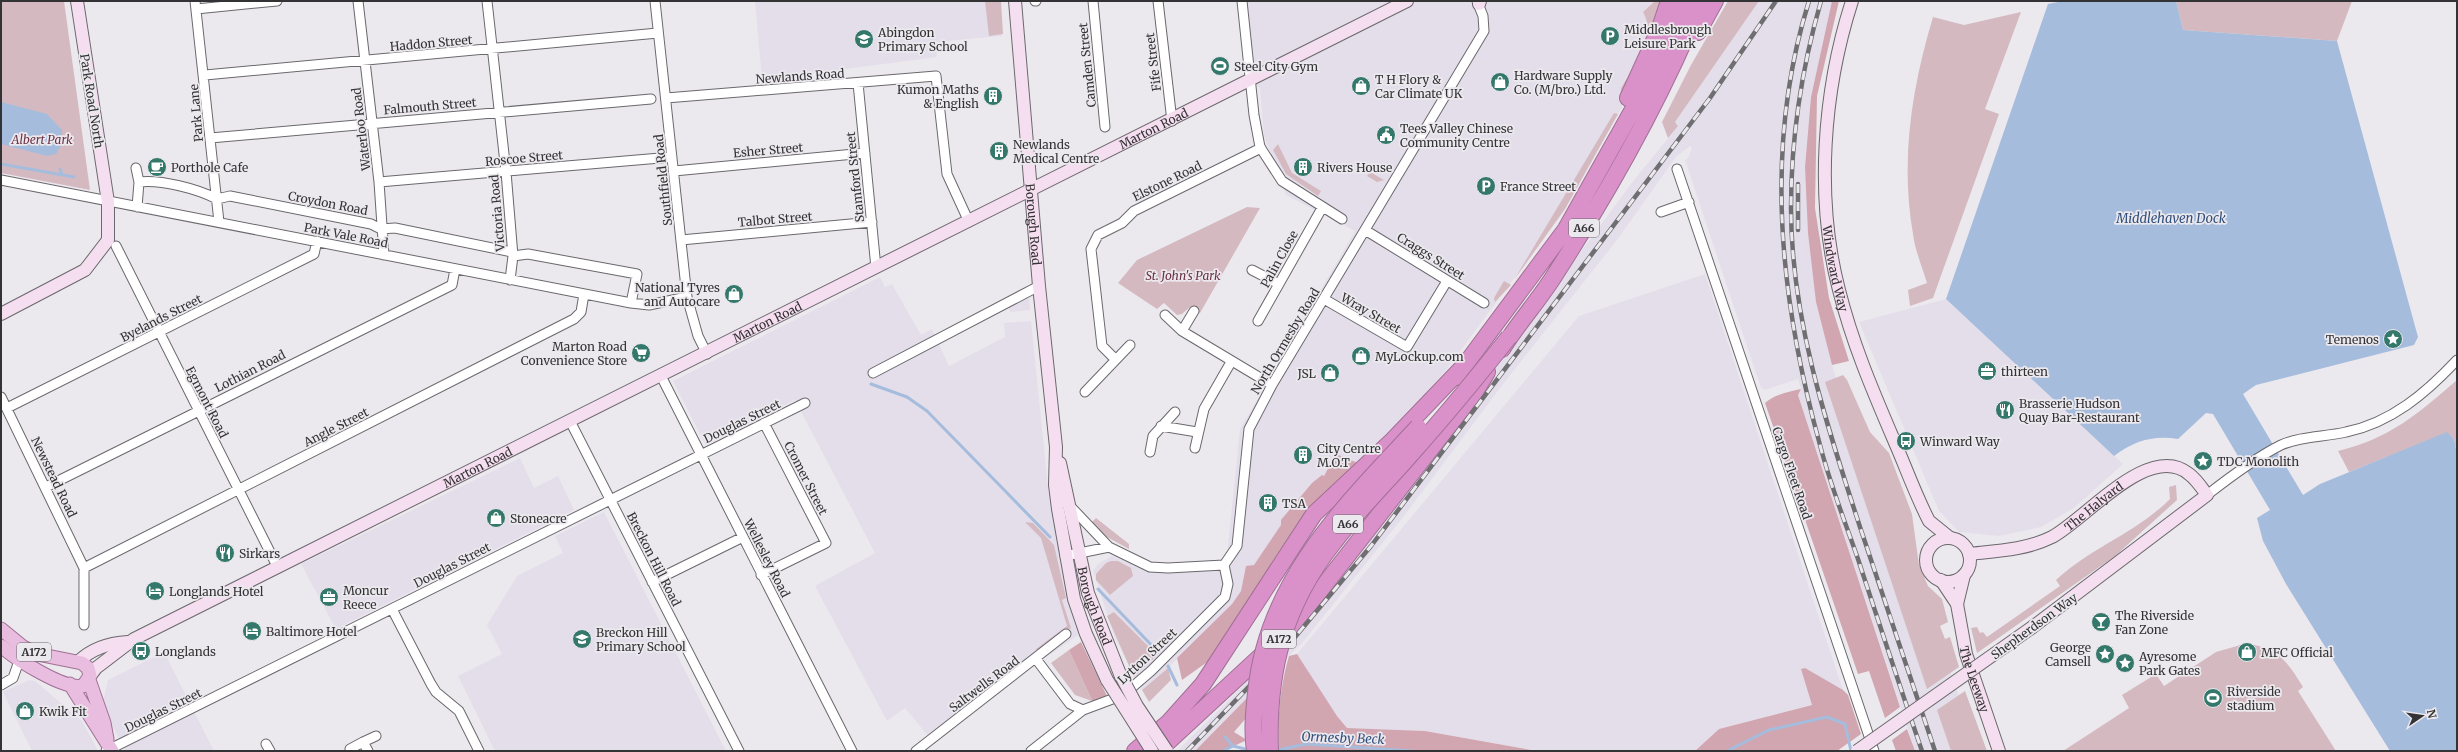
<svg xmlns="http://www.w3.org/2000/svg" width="2458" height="752" font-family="Merriweather,serif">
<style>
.built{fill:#e4deea}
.green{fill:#d4bac0}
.forest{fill:#d1a6b1}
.water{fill:#a5bcdd}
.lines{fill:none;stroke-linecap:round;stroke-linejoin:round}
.stream{stroke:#a5bcdd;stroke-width:3}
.street-casing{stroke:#6a686d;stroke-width:11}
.secondary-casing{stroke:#6a686d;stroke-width:14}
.primary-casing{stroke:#a07095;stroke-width:15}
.highway-casing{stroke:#a07095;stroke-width:18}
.street{stroke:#fff;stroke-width:9}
.secondary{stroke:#f4deef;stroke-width:12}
.primary{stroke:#e9bddf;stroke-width:13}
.highway{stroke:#da91c9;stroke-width:16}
.rail-casing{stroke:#6f6e71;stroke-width:4.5}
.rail{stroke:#ece9ee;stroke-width:3;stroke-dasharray:9;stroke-linecap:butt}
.secondary-bridge-casing{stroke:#6a686d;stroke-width:14;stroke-linecap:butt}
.highway-bridge-casing{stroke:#a07095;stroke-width:18;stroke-linecap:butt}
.secondary-bridge{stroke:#f4deef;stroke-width:12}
.highway-bridge{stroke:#da91c9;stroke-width:16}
.labels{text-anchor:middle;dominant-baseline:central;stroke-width:3.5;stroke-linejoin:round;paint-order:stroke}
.shield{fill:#ece9ee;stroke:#6a696c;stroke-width:1}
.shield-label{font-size:11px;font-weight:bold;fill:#333234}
.poi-label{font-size:12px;fill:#333234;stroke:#ece9ee;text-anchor:start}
.street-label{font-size:12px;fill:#333234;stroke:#ece9ee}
.park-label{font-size:12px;font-style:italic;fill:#6b3244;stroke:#ece9ee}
.water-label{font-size:13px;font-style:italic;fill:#31507d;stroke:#ece9ee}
</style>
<rect width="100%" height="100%" fill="#ece9ee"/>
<!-- built -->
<path class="built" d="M755,1H998L1002,36L936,42L937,57L762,80Z
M1239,1H1663L1621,109L1565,209L1447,369L1365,460L1253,566H1246L1241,591L1232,604L1168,668L1142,690L1115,638L1093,571L1098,564L1112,556L1154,572L1213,570L1226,565L1240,429L1355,231L1286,195L1264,136L1260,88L1245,73Z
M1759,1H1832L1811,97L1805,167L1816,302L1832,365L1844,402L1916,572L1978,751H1915L1798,395L1801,389L1798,379L1765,390L1761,388L1685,160L1688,158L1692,148L1690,146L1676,157L1617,240L1507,379L1404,516L1303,642L1195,751H1177L1242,687L1298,625L1491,374L1630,185L1678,126L1675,122Z
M1705,274L1845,696L1719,729L1695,751H1537L1425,731L1347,728L1337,716L1297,654L1579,316Z
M880,277L885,287L892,284L921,335L932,329L949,366L1005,337L1004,323L1031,321L1049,496L1080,634L929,737L905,708L887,721L815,586L875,553L795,400L705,444L673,381Z
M1029,291L1030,310L1010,312L1007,303Z
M1946,299L2123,464L2074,508L2041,527L1999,536L1959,532L1939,511L1859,322Z
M520,458L534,488L558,476L574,510L336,629L301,564Z
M604,512L726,751H495L458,676L502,654L487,625L517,576L563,553L555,536Z
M164,652L214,751H125L102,705L108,680Z
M29,680L35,681L82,721L98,751H32L3,692Z"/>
<!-- green -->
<path class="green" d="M1,1H64L90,190L1,173Z
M985,1H1001L1003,34L989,36Z
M1655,1H1663L1647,45L1620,97L1621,88C1634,66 1658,39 1643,12Z
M1728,1H1759L1675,122L1678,126L1668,138L1662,122L1691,65Z
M2176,1H2352L2337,41L2183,30Z
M2021,12L1985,109L1999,114L1933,298L1910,306L1908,290L1927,283C1922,267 1915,250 1913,234C1900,160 1912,87 1933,17L1964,25Z
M1614,113L1618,114L1565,209L1514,280Z
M1278,144L1292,173L1321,191L1318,196L1286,174L1273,150Z
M1370,172L1384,180L1377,182L1367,176Z
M1247,207L1260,208L1200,313L1190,307L1182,314L1177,315L1164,303L1157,309L1118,283L1137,260Z
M1504,281L1511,285L1495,302L1494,298Z
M1843,375L1847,380L1870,432L1889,453L1912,514L1919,565L1928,586L1942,599L1948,622L1940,626L1945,639L1950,637L1959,667L1927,689L1825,382Z
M2457,380V454L2454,439L2447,433L2349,472L2338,451C2389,439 2419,413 2457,380Z
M2176,485L2177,500L2115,556L1977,653L1971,628L1977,627L1980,633L1983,632L1987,637L2060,586L2056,580C2090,548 2136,533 2170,499L2169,487Z
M1096,518L1129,544V549L1105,536L1090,524Z
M1025,522L1033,523L1054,545L1066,598L1062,600L1071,628L1038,652L1036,649L1067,626L1041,538Z
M1111,561H1118L1131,568L1133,576L1110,595L1096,580V574L1106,563Z
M1114,612L1157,655L1134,677L1107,616Z
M2244,644C2277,646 2287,661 2303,687L2298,691L2336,751H2063L2129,708L2122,695L2156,674L2164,686L2216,652Z
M1069,650L1092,701L1075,695L1051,663Z
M1168,668L1171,680L1149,702L1142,690Z
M1965,691L1987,751H1951L1937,710Z"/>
<!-- forest -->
<path class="forest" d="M1832,1H1839L1817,96L1815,208L1829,298L1849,361L1832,365L1816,302L1808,233L1805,167L1811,97Z
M1801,389L1798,395L1900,707L1885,718L1869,671L1858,674L1765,403C1775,394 1788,392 1801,389Z
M1336,454L1358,463L1217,655L1182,680L1177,658L1232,604L1241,591L1246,566L1254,565L1281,525V520L1312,483L1322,475L1324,476Z
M1081,642L1107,696L1093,703L1069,650Z
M1297,654L1337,716L1347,728L1425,731L1537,751H1279C1277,719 1280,687 1289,656Z
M1805,668L1843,690L1848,695L1861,734L1837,751H1695L1719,729L1812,705L1801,669Z
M1247,698V717L1234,732L1247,740L1223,751H1195Z
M1907,729L1915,751H1896L1892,740Z"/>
<!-- water -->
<path class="water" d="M2063,1H2176L2183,30L2337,41L2418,337L2414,345L2256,385L2243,394L2303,495L2320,484L2447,432L2454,439L2457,454V751H2390L2286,584L2263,541L2257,518L2270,510L2213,414L2206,413L2178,439C2153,435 2134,441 2114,456L1946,299L2048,4Z
M1,102L47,114L62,130V144L56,154L47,156L1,144Z"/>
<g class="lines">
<!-- stream -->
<path class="stream" d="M1,164L74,177
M60,169L62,175
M871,384L907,397L927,411L1050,537
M1098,589L1157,651
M1168,666L1177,685
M1225,737L1233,746
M1223,751L1233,746L1249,750
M1274,751L1306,744L1412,751
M1727,751L1769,730L1827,717L1845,724L1851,751"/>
<!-- street casing -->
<g class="street-casing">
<path id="street" d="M195,1L219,222
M358,1L379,182L384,255
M487,1L506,172L513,256L510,280
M655,1L687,297L698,336L707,354
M1035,1H1036
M1093,1L1105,127
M1158,1L1172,121
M1242,1L1254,115L1260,147L1282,181L1342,219
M196,9L277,1
M205,75L658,33
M858,83L876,268
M666,98L936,76L947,174L969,222
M210,138L651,99
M136,168L139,182L137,207
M1677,169L1874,751
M674,171L865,153
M1,180L631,303L649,305L687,297
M139,182C160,179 198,189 217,199L230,196L371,224L381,229L395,228L512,252
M379,182L672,157
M1661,212L1689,202
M1365,230L1484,303
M681,240L872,222
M116,246L278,568
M513,256L528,254L637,274L631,303
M1252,270L1279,284
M1324,299L1407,347L1447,281
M1165,315L1182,331L1272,385
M1258,321L1322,208
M1182,331L1194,311
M1115,359L1102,346L1091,249L1098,235L1122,223L1134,211L1261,148
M873,373L1039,286
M661,376L852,751
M1085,392L1130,345
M1,397L84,568V625
M7,408L314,254L317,241
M570,421L739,751
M1161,426L1197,432
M1195,448L1204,409L1231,362
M1150,452L1153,436L1175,412
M46,487L452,285L455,269
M2207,495C2230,477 2255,458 2281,445C2301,436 2325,437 2346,432C2391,423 2426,393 2457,360
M1070,506L1109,547
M1065,556L1109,547L1150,567L1168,568L1224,565L1237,546L1249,429L1272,385L1484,31L1483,16L1477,1
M84,568L574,319L581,312L584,294
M761,575L826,543L764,423
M652,582L743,537
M392,609L431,684L436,692L459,711L479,751
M1036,659L1070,704L1083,710
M1,685L13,678L19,661
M363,742L376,736
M266,744L270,751
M350,749L363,742L368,751
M106,751L805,403
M916,751L1066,634
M1031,751L1083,710L1123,695L1151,671L1225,597L1228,584L1224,565"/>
</g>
<!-- secondary casing -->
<g class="secondary-casing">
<g id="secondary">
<path id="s1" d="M1015,1L1039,286L1056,447L1055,485L1058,509L1074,599L1086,634L1107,680"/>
<path id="s2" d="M1852,1C1823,91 1815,198 1839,290C1852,342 1872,389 1893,438C1905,465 1915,494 1929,521L1950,538"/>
<path d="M1479,4L1480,1"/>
<path d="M1,314L85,270L108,240V202L77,1"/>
<path id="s3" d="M1060,463L1088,593L1120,674"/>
<circle cx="1948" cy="560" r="22"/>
<path id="s4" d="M1969,554C1997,551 2026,550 2052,537C2086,519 2149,441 2189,474C2196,479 2202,488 2207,495L2034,626"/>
<path id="s5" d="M1941,580L1957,604L1966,654L1999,751"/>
<path d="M1957,604L1964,575"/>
<path d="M78,662C92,648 109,643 128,642"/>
<path id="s6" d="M90,676L96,668L134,639L1407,1"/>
</g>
</g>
<!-- primary casing -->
<g class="primary-casing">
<path id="primary" d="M1,629L23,647L37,654L82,663L88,668L90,676L83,686C64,690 16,659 1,646
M89,680L104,723L107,739
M70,684L112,751"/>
</g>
<!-- highway casing -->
<g class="highway-casing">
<path id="highway" d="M1698,32L1715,1
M1628,98L1660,28L1669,1
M1502,349C1518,323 1540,299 1556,273C1612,186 1662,97 1701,1
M1456,377L1566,229L1644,90L1686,1
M1135,751L1169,722L1203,684L1314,514L1393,440L1462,368
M1158,751L1290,629L1475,392L1487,372"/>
</g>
<!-- street -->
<use href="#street" class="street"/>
<!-- secondary -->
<use href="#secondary" class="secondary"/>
<!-- primary -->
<use href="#primary" class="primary"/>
<!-- highway -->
<use href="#highway" class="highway"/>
<!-- rail casing -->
<g class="rail-casing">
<path id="rail" d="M1809,1C1763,148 1780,300 1820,445C1830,484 1845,522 1858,559C1879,623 1900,687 1922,751
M1821,1C1802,67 1791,139 1791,208C1791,319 1827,426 1861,530C1886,603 1910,677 1935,751
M1798,184V230
M1187,751L1285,649L1371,546L1710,98L1776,1"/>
</g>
<!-- rail -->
<use href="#rail" class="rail"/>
<!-- secondary-bridge casing -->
<g class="secondary-bridge-casing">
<path id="secondary-bridge" d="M1120,674L1137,706L1167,751
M1107,680L1152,751
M1857,751L2034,626"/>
</g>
<!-- highway-bridge casing -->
<g class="highway-bridge-casing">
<path id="highway-bridge" d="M1255,751C1252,732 1254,712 1256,693C1267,581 1344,506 1418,427
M1270,751C1267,671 1284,605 1334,542C1358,510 1386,483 1412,453C1446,415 1478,376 1509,337"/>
</g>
<!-- secondary-bridge -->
<use href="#secondary-bridge" class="secondary-bridge"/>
<!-- highway-bridge -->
<use href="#highway-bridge" class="highway-bridge"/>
</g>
<!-- icons -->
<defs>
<g id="parking-disc" transform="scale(1)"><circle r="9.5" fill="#34786b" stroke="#ece9ee"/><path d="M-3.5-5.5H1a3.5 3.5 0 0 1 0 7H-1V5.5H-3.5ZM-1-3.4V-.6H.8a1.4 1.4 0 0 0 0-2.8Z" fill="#fff"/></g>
<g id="school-disc" transform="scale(1)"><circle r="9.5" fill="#34786b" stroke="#ece9ee"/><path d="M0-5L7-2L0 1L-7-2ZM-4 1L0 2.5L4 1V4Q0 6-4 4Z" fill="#fff"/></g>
<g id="stadium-disc" transform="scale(1)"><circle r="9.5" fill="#34786b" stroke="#ece9ee"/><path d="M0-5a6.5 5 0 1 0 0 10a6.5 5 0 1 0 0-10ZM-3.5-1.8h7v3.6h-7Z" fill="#fff"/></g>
<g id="shop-disc" transform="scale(1)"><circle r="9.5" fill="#34786b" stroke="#ece9ee"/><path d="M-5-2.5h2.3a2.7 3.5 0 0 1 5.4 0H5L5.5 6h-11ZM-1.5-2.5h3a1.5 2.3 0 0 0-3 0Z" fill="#fff"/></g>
<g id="building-disc" transform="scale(1)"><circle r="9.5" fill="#34786b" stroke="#ece9ee"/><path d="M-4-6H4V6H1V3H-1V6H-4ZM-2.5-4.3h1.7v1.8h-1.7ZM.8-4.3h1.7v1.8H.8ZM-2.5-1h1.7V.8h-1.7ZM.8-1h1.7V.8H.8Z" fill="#fff"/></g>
<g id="civic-disc" transform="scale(1)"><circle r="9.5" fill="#34786b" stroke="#ece9ee"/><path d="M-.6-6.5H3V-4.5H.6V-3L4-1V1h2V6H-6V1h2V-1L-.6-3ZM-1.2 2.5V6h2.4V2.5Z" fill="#fff"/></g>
<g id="cafe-disc" transform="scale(1)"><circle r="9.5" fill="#34786b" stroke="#ece9ee"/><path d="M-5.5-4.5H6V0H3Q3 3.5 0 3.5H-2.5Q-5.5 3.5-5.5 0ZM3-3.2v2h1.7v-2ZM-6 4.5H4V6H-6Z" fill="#fff"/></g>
<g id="sight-disc" transform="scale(1)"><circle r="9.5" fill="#34786b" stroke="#ece9ee"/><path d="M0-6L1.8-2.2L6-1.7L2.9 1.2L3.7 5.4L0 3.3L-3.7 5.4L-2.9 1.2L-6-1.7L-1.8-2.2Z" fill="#fff"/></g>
<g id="supermarket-disc" transform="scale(1)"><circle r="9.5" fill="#34786b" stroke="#ece9ee"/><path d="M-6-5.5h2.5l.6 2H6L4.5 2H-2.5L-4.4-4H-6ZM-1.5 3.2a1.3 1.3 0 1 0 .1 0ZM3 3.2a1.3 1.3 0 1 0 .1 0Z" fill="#fff"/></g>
<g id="office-disc" transform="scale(1)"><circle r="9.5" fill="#34786b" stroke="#ece9ee"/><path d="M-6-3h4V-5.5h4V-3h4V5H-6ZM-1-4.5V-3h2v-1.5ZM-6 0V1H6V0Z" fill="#fff"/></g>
<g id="restaurant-disc" transform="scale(1)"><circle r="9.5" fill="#34786b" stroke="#ece9ee"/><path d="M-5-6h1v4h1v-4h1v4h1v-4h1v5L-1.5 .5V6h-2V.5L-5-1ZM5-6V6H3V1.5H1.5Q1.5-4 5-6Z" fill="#fff"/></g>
<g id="bus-disc" transform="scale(1)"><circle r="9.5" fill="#34786b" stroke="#ece9ee"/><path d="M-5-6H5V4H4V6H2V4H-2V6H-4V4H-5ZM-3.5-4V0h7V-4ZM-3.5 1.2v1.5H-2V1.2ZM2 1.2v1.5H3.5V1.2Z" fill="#fff"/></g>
<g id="hotel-disc" transform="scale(1)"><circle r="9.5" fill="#34786b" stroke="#ece9ee"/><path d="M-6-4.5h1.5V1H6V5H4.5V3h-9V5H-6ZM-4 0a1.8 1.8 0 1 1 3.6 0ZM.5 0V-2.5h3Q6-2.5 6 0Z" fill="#fff"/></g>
<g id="bar-disc" transform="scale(1)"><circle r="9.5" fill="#34786b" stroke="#ece9ee"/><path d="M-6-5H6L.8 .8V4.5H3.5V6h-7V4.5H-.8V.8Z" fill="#fff"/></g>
</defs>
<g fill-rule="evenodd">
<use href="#parking-disc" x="1610" y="36"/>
<use href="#school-disc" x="864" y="39"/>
<use href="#stadium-disc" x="1220" y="66"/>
<use href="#shop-disc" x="1500" y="82"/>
<use href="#shop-disc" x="1361" y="86"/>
<use href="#building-disc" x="993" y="96"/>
<use href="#civic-disc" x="1386" y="135"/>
<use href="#building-disc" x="999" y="151"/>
<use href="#cafe-disc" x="157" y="167"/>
<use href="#building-disc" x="1303" y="167"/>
<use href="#parking-disc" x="1486" y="186"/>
<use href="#shop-disc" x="734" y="294"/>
<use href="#sight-disc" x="2393" y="339"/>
<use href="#supermarket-disc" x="641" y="353"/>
<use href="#shop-disc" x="1361" y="356"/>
<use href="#office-disc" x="1987" y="371"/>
<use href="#shop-disc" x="1330" y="373"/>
<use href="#restaurant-disc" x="2005" y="410"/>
<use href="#bus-disc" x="1906" y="441"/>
<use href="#building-disc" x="1303" y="455"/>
<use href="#sight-disc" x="2203" y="461"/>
<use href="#building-disc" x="1268" y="503"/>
<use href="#shop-disc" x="496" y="518"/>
<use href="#restaurant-disc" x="225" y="553"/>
<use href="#hotel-disc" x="155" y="591"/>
<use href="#office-disc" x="329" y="597"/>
<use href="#bar-disc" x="2101" y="622"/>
<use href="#hotel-disc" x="252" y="631"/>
<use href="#school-disc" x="582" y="639"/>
<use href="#bus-disc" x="141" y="651"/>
<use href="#shop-disc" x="2247" y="652"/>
<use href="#sight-disc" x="2105" y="654"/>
<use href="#sight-disc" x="2125" y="663"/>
<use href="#stadium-disc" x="2213" y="698"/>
<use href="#shop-disc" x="25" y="711"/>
</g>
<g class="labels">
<!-- shield labels -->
<g class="shield">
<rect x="1569" y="219" width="30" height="18" rx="3"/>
<rect x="1333" y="515" width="30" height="18" rx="3"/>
<rect x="1262" y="630" width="34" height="18" rx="3"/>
<rect x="17" y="643" width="34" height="18" rx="3"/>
</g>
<g class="shield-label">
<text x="1584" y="228">A66</text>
<text x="1348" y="524">A66</text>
<text x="1279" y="639">A172</text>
<text x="34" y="652">A172</text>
</g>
<!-- poi labels -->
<g class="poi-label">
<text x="1624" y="29">Middlesbrough<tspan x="1624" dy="14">Leisure Park</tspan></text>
<text x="878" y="32">Abingdon<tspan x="878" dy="14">Primary School</tspan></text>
<text x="1234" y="66">Steel City Gym</text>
<text x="1514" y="75">Hardware Supply<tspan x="1514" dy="14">Co. (M/bro.) Ltd.</tspan></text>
<text x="1375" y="79">T H Flory &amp;<tspan x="1375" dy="14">Car Climate UK</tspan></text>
<text x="979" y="89" text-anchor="end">Kumon Maths<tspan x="979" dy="14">&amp; English</tspan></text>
<text x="1400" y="128">Tees Valley Chinese<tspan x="1400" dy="14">Community Centre</tspan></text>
<text x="1013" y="144">Newlands<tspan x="1013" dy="14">Medical Centre</tspan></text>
<text x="171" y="167">Porthole Cafe</text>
<text x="1317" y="167">Rivers House</text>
<text x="1500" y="186">France Street</text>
<text x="720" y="287" text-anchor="end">National Tyres<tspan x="720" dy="14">and Autocare</tspan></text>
<text x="2379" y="339" text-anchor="end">Temenos</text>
<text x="627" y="346" text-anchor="end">Marton Road<tspan x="627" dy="14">Convenience Store</tspan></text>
<text x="1375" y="356">MyLockup.com</text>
<text x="2001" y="371">thirteen</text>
<text x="1316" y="373" text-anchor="end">JSL</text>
<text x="2019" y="403">Brasserie Hudson<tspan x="2019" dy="14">Quay Bar-Restaurant</tspan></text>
<text x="1920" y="441">Winward Way</text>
<text x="1317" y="448">City Centre<tspan x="1317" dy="14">M.O.T</tspan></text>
<text x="2217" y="461">TDC Monolith</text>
<text x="1282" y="503">TSA</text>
<text x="510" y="518">Stoneacre</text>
<text x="239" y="553">Sirkars</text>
<text x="343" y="590">Moncur<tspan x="343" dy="14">Reece</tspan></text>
<text x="169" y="591">Longlands Hotel</text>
<text x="2115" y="615">The Riverside<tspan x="2115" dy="14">Fan Zone</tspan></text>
<text x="266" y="631">Baltimore Hotel</text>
<text x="596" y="632">Breckon Hill<tspan x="596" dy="14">Primary School</tspan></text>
<text x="2091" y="647" text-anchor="end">George<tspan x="2091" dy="14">Camsell</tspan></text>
<text x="155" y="651">Longlands</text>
<text x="2261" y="652">MFC Official</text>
<text x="2139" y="656">Ayresome<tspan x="2139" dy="14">Park Gates</tspan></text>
<text x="2227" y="691">Riverside<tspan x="2227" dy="14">stadium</tspan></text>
<text x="39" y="711">Kwik Fit</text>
</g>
<!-- street labels -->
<g class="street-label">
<text transform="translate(431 43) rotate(-5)">Haddon Street</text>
<text transform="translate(1153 62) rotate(-97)">Fife Street</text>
<text transform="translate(1087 65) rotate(-96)">Camden Street</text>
<text transform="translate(800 76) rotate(-4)">Newlands Road</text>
<text transform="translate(92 101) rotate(81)">Park Road North</text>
<text transform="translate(430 106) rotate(-5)">Falmouth Street</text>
<text transform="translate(196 113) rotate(-95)">Park Lane</text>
<text stroke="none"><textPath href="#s6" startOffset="1198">Marton Road</textPath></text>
<text transform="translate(361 129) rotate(-97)">Waterloo Road</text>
<text transform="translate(768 150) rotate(-5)">Esher Street</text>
<text transform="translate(524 158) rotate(-5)">Roscoe Street</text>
<text transform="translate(855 177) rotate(-96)">Stamford Street</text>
<text transform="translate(663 180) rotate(-96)">Southfield Road</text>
<text transform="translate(1167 181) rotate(-26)">Elstone Road</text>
<text transform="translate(328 203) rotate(11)">Croydon Road</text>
<text transform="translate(497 213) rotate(-95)">Victoria Road</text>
<text transform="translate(775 219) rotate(-5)">Talbot Street</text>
<text stroke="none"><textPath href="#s1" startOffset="224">Borough Road</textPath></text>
<text transform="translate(346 235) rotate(11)">Park Vale Road</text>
<text transform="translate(1431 256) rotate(32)">Craggs Street</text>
<text transform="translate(1279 259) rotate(-61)">Palin Close</text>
<text stroke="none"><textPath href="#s2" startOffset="271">Windward Way</textPath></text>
<text transform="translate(1371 313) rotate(30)">Wray Street</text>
<text transform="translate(161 318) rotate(-27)">Byelands Street</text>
<text stroke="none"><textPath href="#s6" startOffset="766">Marton Road</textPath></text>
<text transform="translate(1285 341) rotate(-59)">North Ormesby Road</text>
<text transform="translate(250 371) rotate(-27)">Lothian Road</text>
<text transform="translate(207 402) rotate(63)">Egmont Road</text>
<text transform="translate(742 421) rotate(-26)">Douglas Street</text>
<text transform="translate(336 427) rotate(-27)">Angle Street</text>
<text stroke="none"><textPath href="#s6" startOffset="442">Marton Road</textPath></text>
<text transform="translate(1792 473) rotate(71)">Cargo Fleet Road</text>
<text transform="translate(54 477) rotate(64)">Newstead Road</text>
<text transform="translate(806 478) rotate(63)">Cromer Street</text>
<text stroke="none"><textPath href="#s4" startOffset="137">The Halyard</textPath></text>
<text transform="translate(767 558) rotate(63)">Wellesley Road</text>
<text transform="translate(654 559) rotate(63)">Breckon Hill Road</text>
<text transform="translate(452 565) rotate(-27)">Douglas Street</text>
<text stroke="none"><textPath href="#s3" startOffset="147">Borough Road</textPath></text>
<text transform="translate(2034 626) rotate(-36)">Shepherdson Way</text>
<text transform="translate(1147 656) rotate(-43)">Lytton Street</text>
<text stroke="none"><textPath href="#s5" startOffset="106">The Leeway</textPath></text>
<text transform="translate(984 684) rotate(-37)">Saltwells Road</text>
<text transform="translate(163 710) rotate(-26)">Douglas Street</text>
</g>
<!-- park labels -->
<g class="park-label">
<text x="42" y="139">Albert Park</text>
<text x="1183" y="275">St. John's Park</text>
</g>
<!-- water labels -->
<g class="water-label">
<text x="2171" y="218">Middlehaven Dock</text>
<text transform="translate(1343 738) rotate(2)">Ormesby Beck</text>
</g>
</g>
<!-- border -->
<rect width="2458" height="752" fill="none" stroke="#333234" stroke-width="4"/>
<!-- north arrow -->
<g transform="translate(2422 716) rotate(77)" stroke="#ece9ee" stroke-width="3" paint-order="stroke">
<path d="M0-3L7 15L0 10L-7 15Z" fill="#333234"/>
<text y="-6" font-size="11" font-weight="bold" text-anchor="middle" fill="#333234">N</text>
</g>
</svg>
